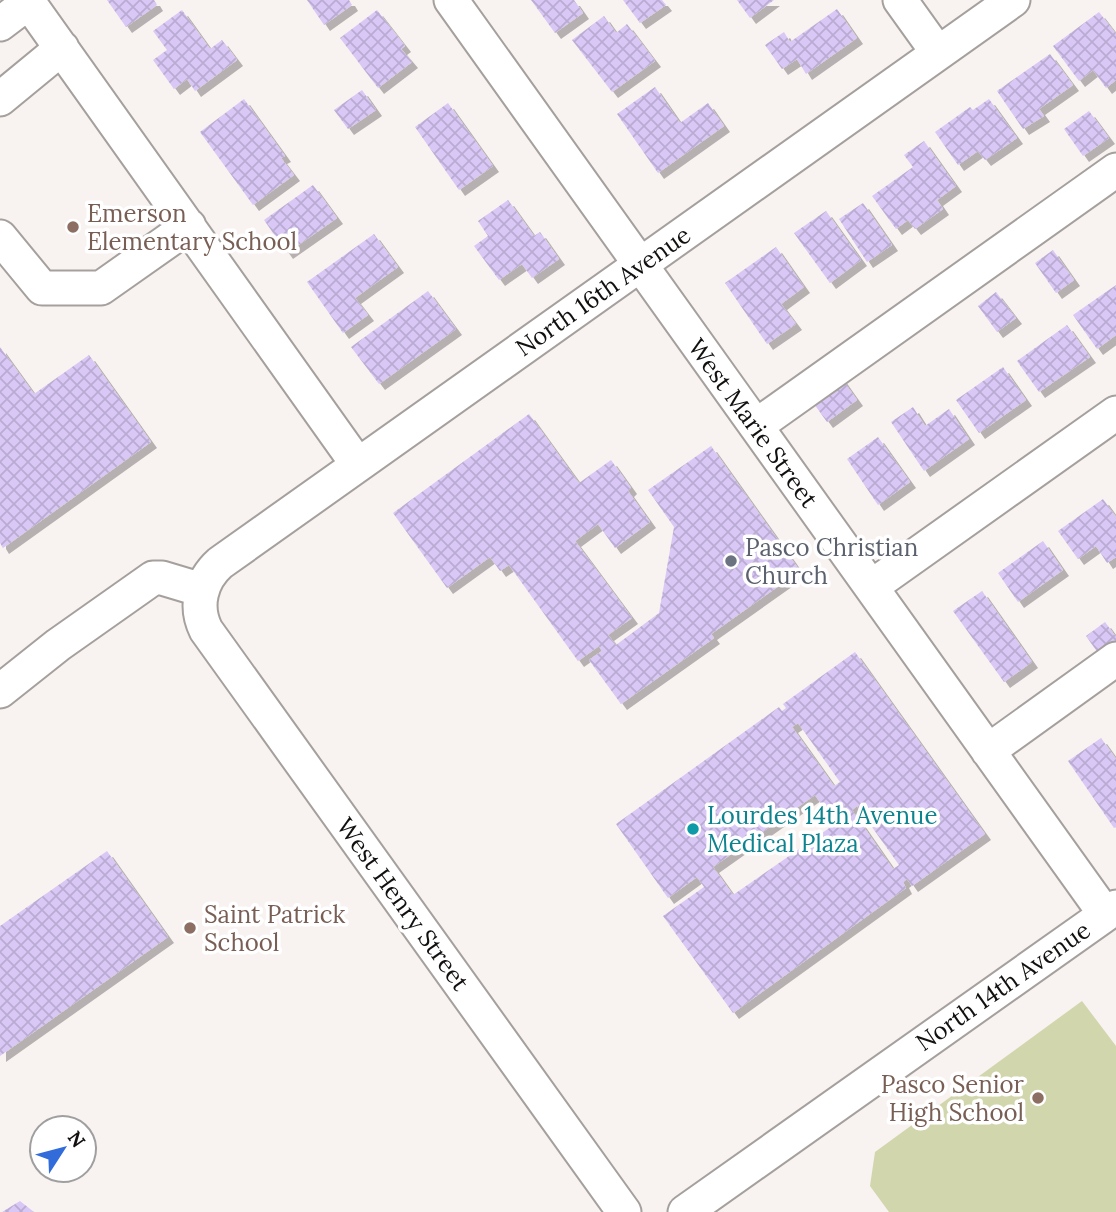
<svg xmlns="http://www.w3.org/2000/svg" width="1116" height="1212" font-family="Lora,serif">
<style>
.pitch{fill:#d1d6ac}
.building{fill:url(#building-cross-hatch);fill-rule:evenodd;filter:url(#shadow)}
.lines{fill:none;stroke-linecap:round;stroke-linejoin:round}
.minor-casing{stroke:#a5a09d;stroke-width:37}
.minor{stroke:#fff;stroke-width:33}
.education-dot{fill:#8d6e63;stroke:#fff;stroke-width:2.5}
.worship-dot{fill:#6b7280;stroke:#fff;stroke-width:2.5}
.culture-dot{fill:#0f9aa8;stroke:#fff;stroke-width:2.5}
.labels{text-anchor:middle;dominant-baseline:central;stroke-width:7;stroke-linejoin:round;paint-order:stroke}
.education-label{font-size:24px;fill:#785e54;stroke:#fff;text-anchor:start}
.street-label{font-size:24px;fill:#12100f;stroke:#fff}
.worship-label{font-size:24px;fill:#5b616d;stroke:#fff;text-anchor:start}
.culture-label{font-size:24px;fill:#0d838f;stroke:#fff;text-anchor:start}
</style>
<defs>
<pattern id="building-cross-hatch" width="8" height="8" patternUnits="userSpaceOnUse" patternTransform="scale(1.75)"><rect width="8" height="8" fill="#d9c8f6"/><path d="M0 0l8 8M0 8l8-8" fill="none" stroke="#b9abd2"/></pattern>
<filter id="shadow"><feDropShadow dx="6" dy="6" stdDeviation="0" flood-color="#0004"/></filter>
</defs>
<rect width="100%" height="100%" fill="#f8f2f0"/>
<!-- pitch -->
<path class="pitch" d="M1082,1001L1116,1046V1212H889L870,1186L875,1152Z"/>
<!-- building -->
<path class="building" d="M107,0H154L157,5L126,27Z
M307,0H349L352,5L324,25Z
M531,0H574L583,13L555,33Z
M623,0H662L666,5L640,23Z
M737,0H774L750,18Z
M837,9L857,38L806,74L797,59L782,69L765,45L784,32L790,42Z
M182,10L210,49L222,40L237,60L195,91L187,79L174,89L153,60L167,50L153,31Z
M377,10L405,46L401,49L412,62L378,88L340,38Z
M1099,12L1116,34V80L1106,88L1093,70L1079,81L1053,46Z
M604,16L616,33L627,24L655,61L612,92L572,40Z
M1050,54L1073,85L1039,109L1044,116L1023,129L997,91Z
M655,87L680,123L708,103L724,126L658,173L617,114Z
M362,90L376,110L348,129L334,110Z
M244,99L285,156L281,158L294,175L253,205L200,132Z
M989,99L1017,138L985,160L978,151L958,165L935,132L970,107L973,110Z
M448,103L493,166L459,190L415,127Z
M1089,111L1109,138L1083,156L1064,129Z
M924,141L956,186L937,200L943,209L915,229L908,220L896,229L872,196L913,167L904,155Z
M313,185L337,218L287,253L264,220Z
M508,200L534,236L540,232L559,259L532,278L522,264L499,280L474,246L488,236L478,221Z
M863,203L892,245L867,262L839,219Z
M826,211L861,260L830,283L794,233Z
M374,234L398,267L355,298L368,315L343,333L307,282Z
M776,247L804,287L781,304L796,324L767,344L725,283Z
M1053,250L1074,280L1056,293L1035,263Z
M1116,285V335L1097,349L1073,315Z
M428,291L456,329L379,384L351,347Z
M996,292L1016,318L997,332L978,306Z
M1067,325L1090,357L1039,392L1017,361Z
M0,347L34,394L89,355L151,442L3,548L0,543Z
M1003,367L1026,400L979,433L956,400Z
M840,376L857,400L827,422L809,397Z
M913,407L925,426L949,409L969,439L924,471L891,422Z
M529,414L579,483L611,460L631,488L628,491L650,522L615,548L598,524L575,541L632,618L608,635L616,645L659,613L674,527L648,490L711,446L800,571L711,634L714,638L621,704L589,660L602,651L599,646L578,661L509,565L500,571L490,557L447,588L393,513Z
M878,437L910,482L878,505L847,459Z
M1103,499L1116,517V557L1107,563L1096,546L1078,559L1058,531Z
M1043,541L1063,570L1018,602L998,573Z
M982,591L1032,662L1004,682L953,611Z
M1105,622L1116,637V641L1098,653L1086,636Z
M855,652L985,834L912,886L907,879L903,882L906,888L733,1013L663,916L704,887L697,877L668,898L616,824L779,707L782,711L786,708L783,704ZM798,723L840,782L834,786L792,727ZM815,795L835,824L733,895L713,867ZM857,806L899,865L893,869L852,810Z
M1101,738L1116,759V827L1114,828L1068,761Z
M107,851L168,937L0,1056V926Z
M20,1201L34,1212H2Z"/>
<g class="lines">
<!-- minor casing -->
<g class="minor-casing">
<path id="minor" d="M27,0L358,465
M451,0L1105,914
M900,0L938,53
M0,24L29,2
M0,99L62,48
M0,237L42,288H101L189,226
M756,426L1116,170
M871,587L1116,413
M0,691L58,645L153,578H162L202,590
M988,751L1116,659
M624,1212L206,630C194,606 201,580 220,563L1013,0
M685,1212L1116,907"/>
</g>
<!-- minor -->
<use href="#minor" class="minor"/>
</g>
<!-- markers -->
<g class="education-dot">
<circle cx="73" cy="227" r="7"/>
<circle cx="190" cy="928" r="7"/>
<circle cx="1038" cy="1098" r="7"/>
</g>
<circle class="worship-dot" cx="731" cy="561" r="7"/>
<circle class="culture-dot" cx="693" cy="829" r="7"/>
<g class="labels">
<!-- education labels -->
<g class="education-label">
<text x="87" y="213">Emerson<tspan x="87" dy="28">Elementary School</tspan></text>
<text x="204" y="914">Saint Patrick<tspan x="204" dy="28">School</tspan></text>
<text x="1024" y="1084" text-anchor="end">Pasco Senior<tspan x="1024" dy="28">High School</tspan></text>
</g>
<!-- street labels -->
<g class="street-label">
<text transform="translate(603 291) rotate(-35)">North 16th Avenue</text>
<text transform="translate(753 423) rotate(54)">West Marie Street</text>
<text transform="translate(403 904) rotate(54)">West Henry Street</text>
<text transform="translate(1003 986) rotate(-35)">North 14th Avenue</text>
</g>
<!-- worship labels -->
<g class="worship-label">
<text x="745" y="547">Pasco Christian<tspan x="745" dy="28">Church</tspan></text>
</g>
<!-- culture labels -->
<g class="culture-label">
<text x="707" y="815">Lourdes 14th Avenue<tspan x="707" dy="28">Medical Plaza</tspan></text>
</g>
</g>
<!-- north arrow -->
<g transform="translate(63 1149) rotate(54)"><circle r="33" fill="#ffffff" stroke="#a09f9f" stroke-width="2"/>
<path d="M0-5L12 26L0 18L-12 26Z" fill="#316cda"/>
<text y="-10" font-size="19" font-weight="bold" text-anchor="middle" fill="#12100f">N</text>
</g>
</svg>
